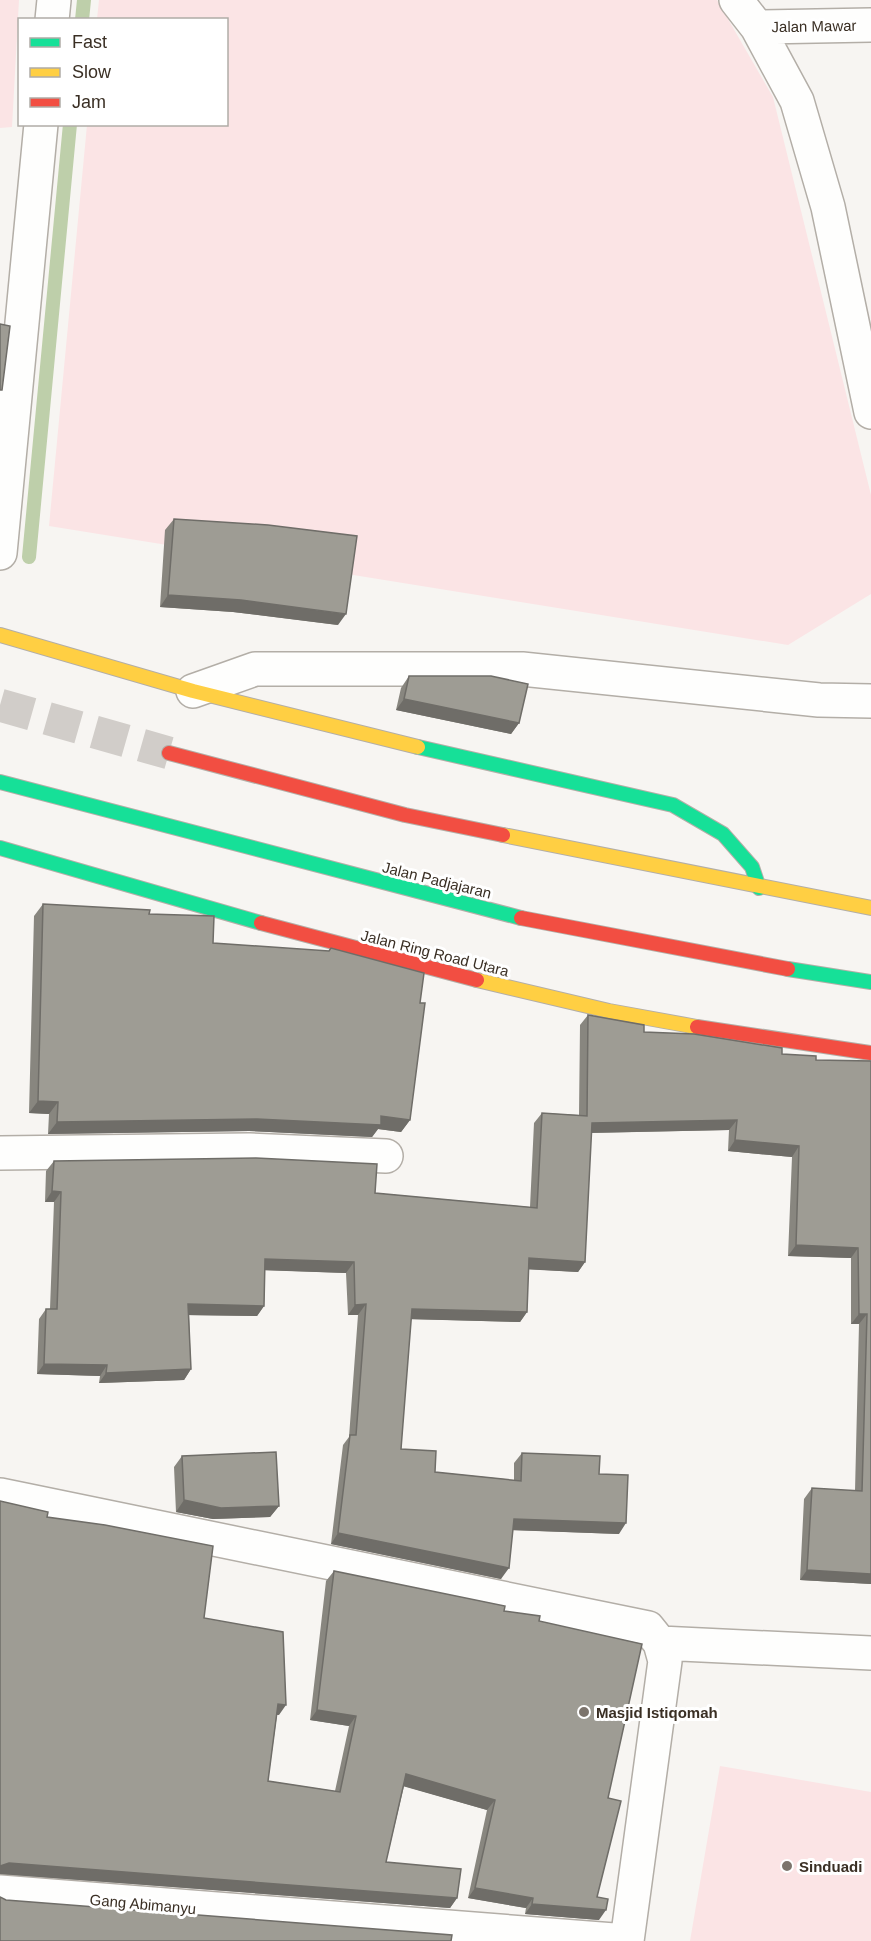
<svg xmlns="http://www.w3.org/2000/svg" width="871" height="1941" font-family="Helvetica,sans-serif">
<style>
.green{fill:#fbe4e5}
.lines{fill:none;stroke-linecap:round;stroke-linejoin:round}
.stream{stroke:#becfaa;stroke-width:14}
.highway-tunnel{stroke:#d1cdc9;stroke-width:33;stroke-dasharray:33 16;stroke-linecap:butt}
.street-casing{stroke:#b3aea7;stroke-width:36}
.fast-casing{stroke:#b3aea7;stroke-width:16}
.slow-casing{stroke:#b3aea7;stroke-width:16}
.jam-casing{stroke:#b3aea7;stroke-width:16}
.street{stroke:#fefefd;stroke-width:33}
.fast{stroke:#16e098;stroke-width:14}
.slow{stroke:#ffcf43;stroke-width:14}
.jam{stroke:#f24e42;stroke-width:14}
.wall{fill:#88867f}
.shaded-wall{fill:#6f6d68}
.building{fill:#9e9c94;stroke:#6f6d68;stroke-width:1.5}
.poi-dot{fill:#7c746c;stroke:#fff;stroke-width:2}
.labels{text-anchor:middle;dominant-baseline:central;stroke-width:6;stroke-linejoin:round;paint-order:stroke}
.street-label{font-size:15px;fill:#3a2f24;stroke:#fff}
.poi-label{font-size:15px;font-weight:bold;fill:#3a2f24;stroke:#fff;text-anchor:start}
</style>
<rect width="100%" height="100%" fill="#f7f5f2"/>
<!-- green -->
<path class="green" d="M0,0H19L12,127L0,128Z
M99,0H717L773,97L871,495V594L788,645L49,526L87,125L226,124V20L97,19Z
M720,1766L871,1792V1941H690Z"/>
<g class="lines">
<!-- stream -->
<path class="stream" d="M82,20L84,0
M29,557L70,124"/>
<!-- highway-tunnel -->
<path class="highway-tunnel" d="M0,705L169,753"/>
<!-- street casing -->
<g class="street-casing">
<path id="street" d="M736,0L757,27L797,101L828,207L871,412
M52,20L54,0
M757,27L871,25
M0,553L41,124
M193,691L255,669H522L819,700L871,701
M0,1153L249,1150L386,1156
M0,1495L648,1628L660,1643L665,1661L627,1941
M660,1643L871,1653
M0,1892L627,1941"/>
</g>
<!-- fast casing -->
<g class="fast-casing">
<path id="fast" d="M418,747L673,805L723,834L752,867L759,888
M0,782L521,918
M0,848L261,923
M788,969L871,982"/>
</g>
<!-- slow casing -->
<g class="slow-casing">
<path id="slow" d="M0,635L193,691L418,747
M503,835L871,908
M477,980L609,1011L697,1027"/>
</g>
<!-- jam casing -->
<g class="jam-casing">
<path id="jam" d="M169,753L405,815L503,835
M521,918L788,969
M261,923L477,980
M697,1027L871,1053"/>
</g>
<!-- street -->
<use href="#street" class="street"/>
<!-- fast -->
<use href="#fast" class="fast"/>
<!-- slow -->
<use href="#slow" class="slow"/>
<!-- jam -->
<use href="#jam" class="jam"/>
</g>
<!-- wall -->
<path class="wall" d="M174,519L338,625L233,612L160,607L165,530Z
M409,676L519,723L511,734L396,710L401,688Z
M43,904L149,914L213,943L420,1003L410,1120L401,1132L378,1129L372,1137L249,1131L48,1134L49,1114L29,1113L34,916Z
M588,1015L644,1032L816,1060L871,1061V1584L800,1580L804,1499L812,1488L855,1491L859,1324H851V1258L788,1256L792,1157L728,1151L729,1130L591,1133L585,1262L578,1272L528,1269L527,1312L520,1322L411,1319L401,1449L435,1472L514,1480V1463L522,1453L599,1474L619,1534L513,1530L501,1579L331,1544L343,1445L349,1437L358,1315H348L346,1273L265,1270L264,1306L257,1316L189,1315L191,1369L184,1380L99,1383L100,1376L37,1374L39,1319L46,1309H50L54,1202H45L46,1171L54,1161L375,1193L530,1207L534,1123L542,1113L579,1115L580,1025Z
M182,1456L279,1506L270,1517L213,1519L176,1512L174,1467Z
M0,1501L47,1517L204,1618L279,1715H277L268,1781L335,1791L349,1726L310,1720L326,1581L334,1571L504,1611L539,1621L608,1798L597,1897L599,1920L525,1914L526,1908L468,1898L487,1810L404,1786L386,1862L457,1898L450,1908L0,1874Z"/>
<!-- shaded-wall -->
<path class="shaded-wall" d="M168,595L241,600L346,614L338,625L233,612L160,607Z
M404,699L519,723L511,734L396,710Z
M38,1101L58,1102L49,1114L29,1113Z
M381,1116L410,1120L401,1132L378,1129L372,1137L249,1131L48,1134L57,1122Z
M737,1120L729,1130L584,1133L592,1123Z
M735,1140L799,1146L792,1157L728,1151Z
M52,1191L61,1192L54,1202H45Z
M796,1245L858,1248L851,1258L788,1256Z
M529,1258L585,1262L578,1272L521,1269Z
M265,1259L354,1262L346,1273L257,1270Z
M188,1304L264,1306L257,1316L181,1315Z
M366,1304L358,1315H348L355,1305Z
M412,1309L527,1312L520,1322L404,1319Z
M859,1314H867L859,1324H851Z
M44,1364L107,1365L100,1376L37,1374Z
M191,1369L184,1380L99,1383L106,1373Z
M184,1500L279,1506L270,1517L213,1519L176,1512Z
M514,1519L626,1523L619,1534L507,1530Z
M338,1533L509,1568L501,1579L331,1544Z
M807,1570L871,1574V1584L800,1580Z
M278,1704L286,1705L279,1715L271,1714Z
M317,1710L356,1716L349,1726L310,1720Z
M406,1774L495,1800L487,1810L399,1785Z
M9,1863L457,1898L450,1908L0,1874V1866Z
M475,1888L533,1898L526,1908L468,1898Z
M532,1904L606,1910L599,1920L525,1914Z"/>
<!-- building -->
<path class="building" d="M0,324L10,326L2,390H0Z
M174,519L268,525L357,536L346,614L241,600L168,595Z
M409,676H491L528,684L519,723L404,699Z
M43,904L150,910L149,914L214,916L213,943L329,951L331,948L424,973L420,1003H425L410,1120L381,1116V1125L257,1119L57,1122L58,1102L38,1101Z
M588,1015L644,1025V1032L694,1034L782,1048V1054L816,1056V1060L871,1061V1574L807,1570L812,1488L862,1491L867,1314H859L858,1248L796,1245L799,1146L735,1140L737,1120L592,1123L585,1262L529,1258L527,1312L412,1309L401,1449L436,1451L435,1472L521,1481L522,1453L600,1456L599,1474L628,1475L626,1523L514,1519L509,1568L338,1533L350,1435H356L366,1304L355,1305L354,1262L265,1259L264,1306L188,1304L191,1369L106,1373L107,1365L44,1364L46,1309H57L61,1192L52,1191L54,1161L256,1158L377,1164L375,1193L537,1208L542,1113L587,1116Z
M276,1452L279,1506L221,1508L184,1500L182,1456Z
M0,1501L48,1512L47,1517L105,1525L213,1546L204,1618L283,1632L286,1705L278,1704L268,1781L340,1792L356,1716L317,1710L334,1571L505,1606L504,1611L540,1616L539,1621L642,1644L608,1798L621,1801L597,1897L608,1899L606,1910L532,1904L533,1898L475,1888L495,1800L406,1774L386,1862L461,1869L457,1898L9,1863L0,1866Z
M0,1897L6,1900L452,1935L451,1941H0Z"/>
<!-- markers -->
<g class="poi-dot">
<circle cx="584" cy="1712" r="6"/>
<circle cx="787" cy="1866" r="6"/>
</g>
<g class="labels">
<!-- street labels -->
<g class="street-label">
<text transform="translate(814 26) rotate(-1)">Jalan Mawar</text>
<text transform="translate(437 880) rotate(14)">Jalan Padjajaran</text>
<text transform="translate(435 953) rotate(14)">Jalan Ring Road Utara</text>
<text transform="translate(143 1904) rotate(5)">Gang Abimanyu</text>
</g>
<!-- poi labels -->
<g class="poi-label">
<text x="596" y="1712">Masjid Istiqomah</text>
<text x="799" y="1866">Sinduadi</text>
</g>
</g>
<!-- legend -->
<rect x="18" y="18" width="210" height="108" fill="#ffffff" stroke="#b0aca7" stroke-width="1.5"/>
<rect x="30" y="38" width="30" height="9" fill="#16e098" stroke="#b0aca7" stroke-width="1.5"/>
<text x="72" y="48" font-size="18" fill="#3a2f24">Fast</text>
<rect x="30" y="68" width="30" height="9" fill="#ffcf43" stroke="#b0aca7" stroke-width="1.5"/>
<text x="72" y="78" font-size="18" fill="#3a2f24">Slow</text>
<rect x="30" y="98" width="30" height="9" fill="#f24e42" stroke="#b0aca7" stroke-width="1.5"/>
<text x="72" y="108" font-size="18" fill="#3a2f24">Jam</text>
</svg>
